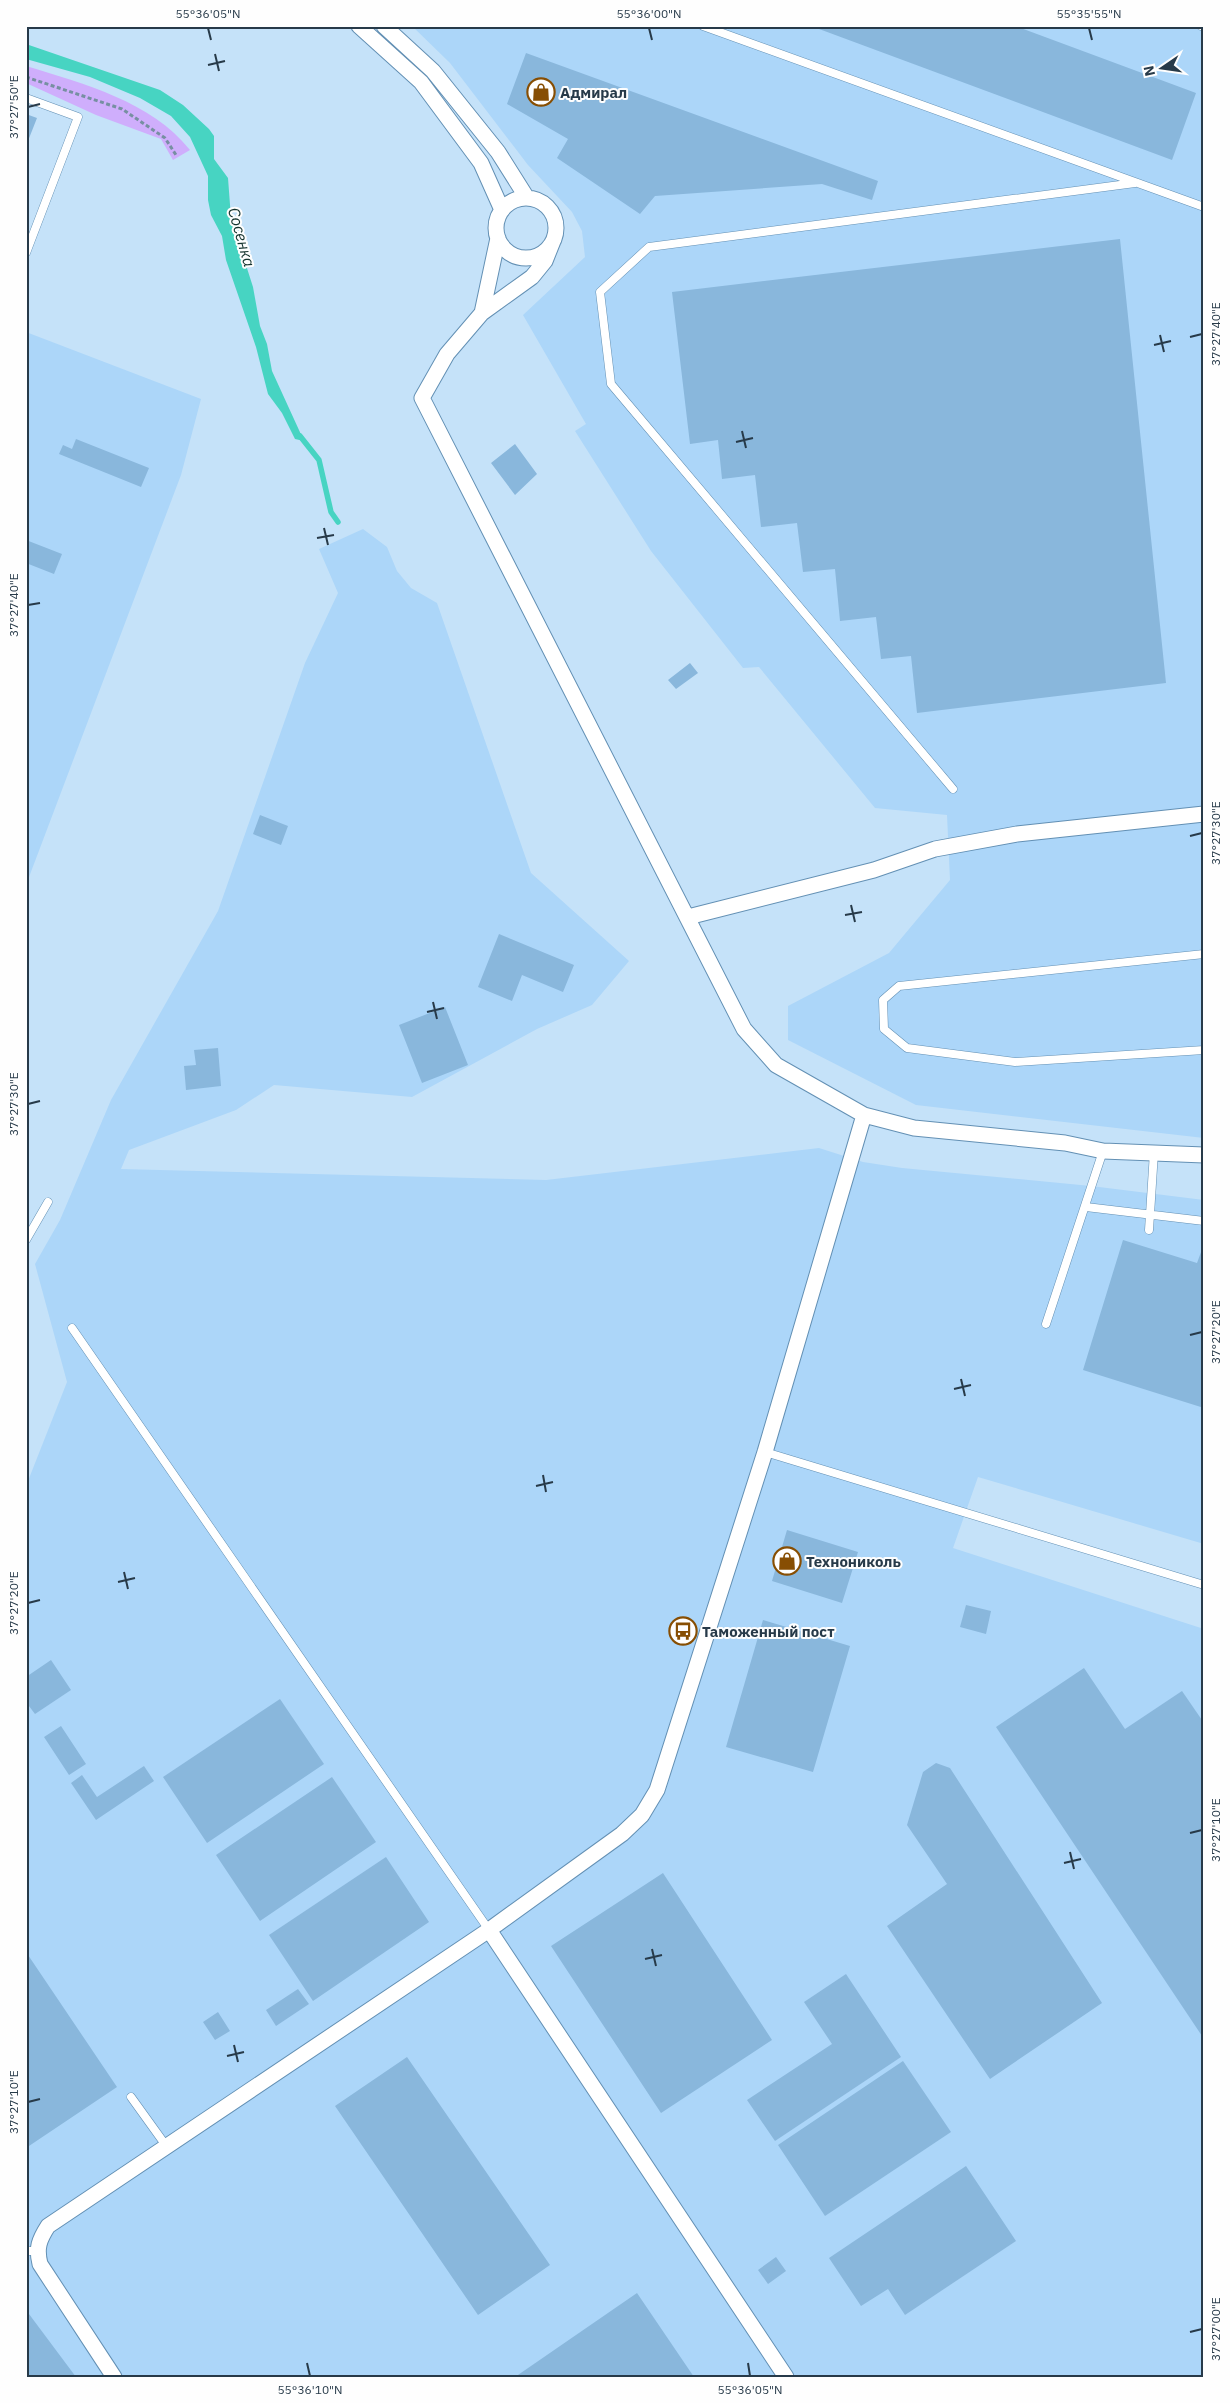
<svg xmlns="http://www.w3.org/2000/svg" width="1230" height="2403" font-family="'IBM Plex Sans',sans-serif">
<style>
.built{fill:#acd6f9}
.green{fill:#cfaefc}
.water{fill:#47d4c2}
.lines{fill:none;stroke-linecap:round;stroke-linejoin:round}
.stream{stroke:#47d4c2;stroke-width:5.5}
.building{fill:#89b7dc}
.lane-casing{stroke:#6390b4;stroke-width:9}
.street-casing{stroke:#6390b4;stroke-width:17}
.path{stroke:#778fa2;stroke-width:3;stroke-dasharray:4 2.5;stroke-linecap:butt}
.lane{stroke:#fff;stroke-width:8}
.street{stroke:#fff;stroke-width:15}
.ticks{fill:none;stroke:#273a49;stroke-width:2}
.labels{text-anchor:middle;dominant-baseline:central;stroke-width:4;stroke-linejoin:round;paint-order:stroke}
.poi-label{font-size:15px;font-weight:bold;fill:#273a49;stroke:#fefefe;text-anchor:start}
.water-label{font-size:16px;font-style:italic;fill:#16342f;stroke:#fefefe}
.neatline{fill:none;stroke:#273a49;stroke-width:2}
.ticks-label{font-size:12px;text-anchor:middle;fill:#273a49}
</style>
<rect width="100%" height="100%" fill="#c5e2f9"/>
<!-- built -->
<path class="built" d="M412,26H1204V1138L916,1105L788,1040V1006L889,953L950,880L947,815L875,808L759,667L743,668L651,551L575,431L586,424L523,315L585,257L582,231L572,212L528,165L450,63Z
M26,332L201,399L181,475L26,885Z
M363,529L387,547L397,571L411,588L437,603L531,873L629,961L592,1005L537,1029L412,1097L274,1085L236,1110L129,1150L121,1169L546,1180L819,1148L863,1162L902,1168L1091,1186L1204,1200V1544L978,1477L953,1548L1204,1629V2377H26V1486L67,1382L35,1264L60,1220L111,1100L218,911L305,663L338,593L319,549Z"/>
<!-- green -->
<path class="green" d="M26,66C84,84 151,101 190,150L173,160L161,139L96,115L26,83Z"/>
<!-- water -->
<path class="water" d="M26,44L160,90L183,105L209,129L214,136V159L228,178L231,218L253,287L260,326L267,344L272,371L304,441L295,439L282,413L268,394L256,347L226,260L222,236L211,215L208,200V176L190,137L171,116L140,98L90,77L26,59Z"/>
<g class="lines">
<!-- stream -->
<path class="stream" d="M300,436L319,460L331,512L338,522"/>
</g>
<!-- building -->
<path class="building" d="M811,26H1015L1196,93L1172,160Z
M526,53L878,181L872,200L822,184L655,196L640,214L557,158L568,139L507,104Z
M26,114L37,118L26,146Z
M1120,239L1166,683L917,713L911,656L881,659L876,617L840,621L835,569L803,572L797,523L761,527L755,475L722,479L718,440L690,444L672,292Z
M76,439L149,468L141,487L59,454L63,445L72,449Z
M515,444L537,474L515,495L491,463Z
M26,540L62,554L54,574L26,563Z
M690,663L698,673L676,689L668,680Z
M260,815L288,826L281,845L253,834Z
M499,934L574,965L563,992L522,975L512,1001L478,987Z
M445,1007L468,1065L422,1083L399,1025Z
M218,1048L221,1086L186,1090L184,1066L196,1065L194,1050Z
M1123,1240L1197,1263L1204,1244V1408L1083,1370Z
M787,1530L858,1552L842,1603L772,1581Z
M966,1605L991,1611L986,1634L960,1627Z
M763,1620L850,1646L813,1772L726,1747Z
M51,1660L71,1690L35,1714L26,1702V1677Z
M1084,1668L1125,1729L1182,1691L1204,1723V2039L996,1727Z
M280,1699L324,1764L207,1843L163,1777Z
M61,1726L86,1764L69,1775L44,1737Z
M936,1763L950,1768L1102,2003L990,2079L887,1926L947,1884L907,1825L923,1772Z
M144,1766L154,1781L96,1820L71,1783L82,1775L97,1797Z
M332,1777L376,1842L260,1921L216,1855Z
M386,1857L429,1922L313,2001L269,1935Z
M663,1873L772,2040L661,2113L551,1946Z
M26,1952L117,2087L26,2148Z
M846,1974L901,2057L775,2141L747,2100L832,2044L804,2002Z
M298,1989L309,2004L276,2026L266,2010Z
M218,2012L230,2031L215,2040L203,2022Z
M407,2057L550,2265L478,2315L335,2106Z
M903,2061L951,2132L825,2216L778,2145Z
M966,2166L1016,2241L905,2315L888,2289L861,2306L829,2258Z
M776,2257L786,2271L768,2284L758,2270Z
M637,2293L694,2377H515Z
M26,2310L76,2377H26Z"/>
<g class="lines">
<!-- lane casing -->
<g class="lane-casing">
<path id="lane" d="M703,26L1204,207
M1201,26L1204,27
M26,98L78,117L26,253
M953,789L611,384L600,292L649,247L1135,183
M1204,954L899,986L883,1000L884,1029L907,1048L1015,1062L1204,1050
M1086,1207L1204,1221
M1149,1230L1154,1152
M26,1240L48,1202
M1046,1324L1103,1151
M72,1328L489,1930
M765,1452L1204,1585
M131,2097L167,2147
M26,2251H37"/>
</g>
<!-- street casing -->
<g class="street-casing">
<path id="street" d="M359,26L421,82L481,163L502,210
M384,26L433,71L498,152L527,198
M496 228a30 30 0 1 1 60 0a30 30 0 1 1-60 0Z
M553,241L545,261L532,277L482,313L447,354L422,398L744,1029L776,1065L864,1115L914,1128L1065,1143L1103,1151L1204,1155
M482,313L498,238
M688,917L874,870L935,849L1017,834L1204,814
M489,1930L786,2377
M114,2377L40,2264C36,2248 39,2240 48,2226L489,1930L622,1834L642,1815L657,1790L765,1452L864,1115"/>
</g>
<!-- path -->
<path class="path" d="M26,77L122,109L165,138L176,155"/>
<!-- lane -->
<use href="#lane" class="lane"/>
<!-- street -->
<use href="#street" class="street"/>
</g>
<!-- ticks -->
<path class="ticks" d="M208,28L211,40M649,28L652,40M1089,28L1092,40M215,54L219,71M208,65L225,61M28,107L40,104M1160,335L1164,352M1190,337L1202,334M1154,345L1171,341M742,431L746,448M736,442L753,438M324,528L328,545M317,538L334,535M28,605L40,603M1190,836L1202,833M851,905L855,922M845,915L862,912M433,1002L437,1019M427,1012L444,1008M28,1104L40,1101M1190,1335L1202,1332M961,1379L965,1396M954,1389L971,1385M543,1475L546,1492M536,1486L553,1482M124,1572L128,1589M118,1582L135,1578M28,1603L40,1600M1190,1833L1202,1830M1070,1852L1074,1869M1064,1863L1081,1859M652,1949L656,1966M645,1959L662,1955M234,2045L238,2062M227,2056L244,2052M28,2102L40,2099M1190,2332L1202,2329M307,2363L310,2376M748,2363L750,2376"/>
<!-- icons -->
<defs>
<g id="shop-ring" transform="scale(1.4375)"><circle r="9.5" fill="#fefefe" stroke="#874e03" stroke-width="1.5"/><path d="M-5-2.5h2.3a2.7 3.5 0 0 1 5.4 0H5L5.5 6h-11ZM-1.5-2.5h3a1.5 2.3 0 0 0-3 0Z" fill="#874e03"/></g>
<g id="bus-ring" transform="scale(1.4375)"><circle r="9.5" fill="#fefefe" stroke="#874e03" stroke-width="1.5"/><path d="M-5-6H5V4H4V6H2V4H-2V6H-4V4H-5ZM-3.5-4V0h7V-4ZM-3.5 1.2v1.5H-2V1.2ZM2 1.2v1.5H3.5V1.2Z" fill="#874e03"/></g>
</defs>
<g fill-rule="evenodd">
<use href="#shop-ring" x="541" y="92"/>
<use href="#shop-ring" x="787" y="1561"/>
<use href="#bus-ring" x="683" y="1631"/>
</g>
<g class="labels">
<!-- poi labels -->
<g class="poi-label">
<text x="560" y="92">Адмирал</text>
<text x="806" y="1561">Технониколь</text>
<text x="702" y="1631">Таможенный пост</text>
</g>
<!-- water labels -->
<g class="water-label">
<text transform="translate(242 237) rotate(74)">Сосенка</text>
</g>
</g>
<!-- border -->
<rect width="1230" height="2403" fill="none" stroke="#fefefe" stroke-width="55"/>
<!-- north arrow -->
<g transform="translate(1162 68) rotate(257)" stroke="#fefefe" stroke-width="4" paint-order="stroke">
<path d="M0-4L9 19L0 12L-9 19Z" fill="#273a49"/>
<text y="-8" font-size="14" font-weight="bold" text-anchor="middle" fill="#273a49">N</text>
</g>
<rect x="28" y="28" width="1174" height="2348" class="neatline"/>
<g class="ticks-label">
<text x="208" y="18">55°36'05"N</text>
<text x="649" y="18">55°36'00"N</text>
<text x="1089" y="18">55°35'55"N</text>
<text transform="translate(14 107) rotate(-90)" y="4">37°27'50"E</text>
<text transform="translate(1216 334) rotate(-90)" y="4">37°27'40"E</text>
<text transform="translate(14 605) rotate(-90)" y="4">37°27'40"E</text>
<text transform="translate(1216 833) rotate(-90)" y="4">37°27'30"E</text>
<text transform="translate(14 1104) rotate(-90)" y="4">37°27'30"E</text>
<text transform="translate(1216 1332) rotate(-90)" y="4">37°27'20"E</text>
<text transform="translate(14 1603) rotate(-90)" y="4">37°27'20"E</text>
<text transform="translate(1216 1830) rotate(-90)" y="4">37°27'10"E</text>
<text transform="translate(14 2102) rotate(-90)" y="4">37°27'10"E</text>
<text transform="translate(1216 2329) rotate(-90)" y="4">37°27'00"E</text>
<text x="310" y="2394">55°36'10"N</text>
<text x="750" y="2394">55°36'05"N</text>
</g>
</svg>
